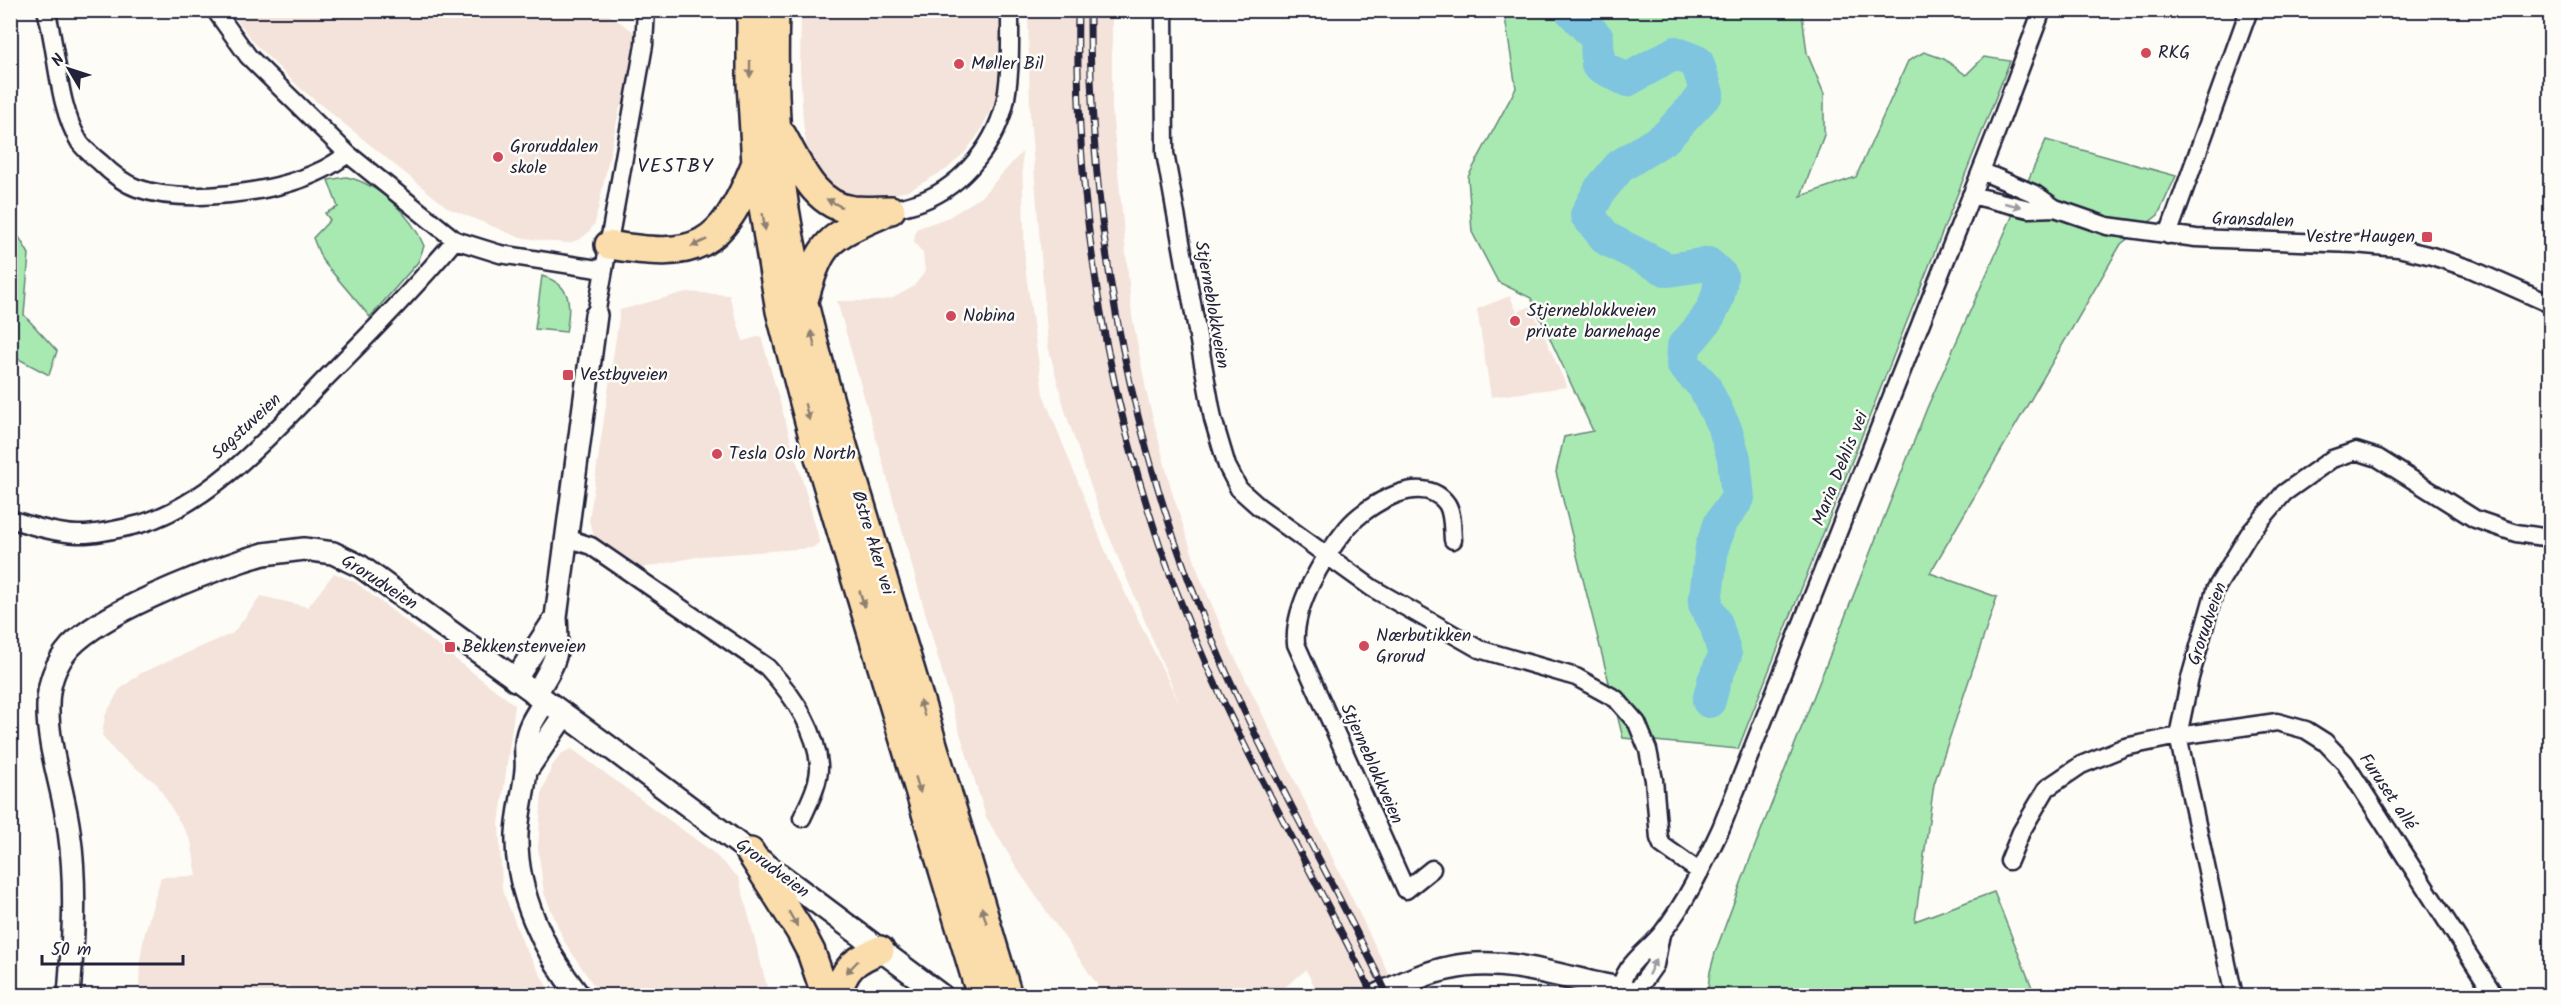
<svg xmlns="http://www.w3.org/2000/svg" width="2561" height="1006" font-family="Kalam,sans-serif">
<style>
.built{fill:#f4e3db}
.green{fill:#a8e9b2;stroke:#658676;stroke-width:1.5}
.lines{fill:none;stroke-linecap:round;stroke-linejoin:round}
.river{stroke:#7fc5e0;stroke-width:34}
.minor-casing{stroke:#22223b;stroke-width:21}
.tertiary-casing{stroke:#22223b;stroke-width:26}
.secondary-casing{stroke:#22223b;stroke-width:27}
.trunk-casing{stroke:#22223b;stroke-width:32}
.minor{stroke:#fdfcf7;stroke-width:16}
.tertiary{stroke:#fdfcf7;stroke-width:21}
.secondary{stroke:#fdfcf7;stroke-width:22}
.trunk{stroke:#fbddab;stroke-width:27}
.rail-casing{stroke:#22223b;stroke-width:7}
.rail{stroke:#fdfcf7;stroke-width:4.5;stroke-dasharray:14;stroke-linecap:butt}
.oneway{fill:#8e8073}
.oneway2{fill:#9a9aa2}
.poi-dot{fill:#d1495b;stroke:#fdfcf7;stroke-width:2}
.labels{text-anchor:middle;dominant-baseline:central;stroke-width:5;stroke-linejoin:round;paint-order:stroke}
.poi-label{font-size:18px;fill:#22223b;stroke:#fdfcf7;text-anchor:start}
.street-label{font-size:18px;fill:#22223b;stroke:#fdfcf7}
.neighbourhood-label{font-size:20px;letter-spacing:1.5px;fill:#22223b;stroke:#fdfcf7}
</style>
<rect width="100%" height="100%" fill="#fdfcf7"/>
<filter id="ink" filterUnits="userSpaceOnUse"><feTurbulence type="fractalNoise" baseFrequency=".0167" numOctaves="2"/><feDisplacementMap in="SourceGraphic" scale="12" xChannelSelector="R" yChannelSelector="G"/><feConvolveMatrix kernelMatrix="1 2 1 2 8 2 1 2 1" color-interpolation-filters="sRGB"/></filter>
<g filter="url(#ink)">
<!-- built -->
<path class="built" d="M230,11H604L637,34L626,103L620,107L595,223L588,233L580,239L569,243L553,242L518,237L448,208L300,88L256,45Z
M801,11H1003L999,80L994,102L980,132L966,151L947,169L908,191L865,201L833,195L809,164L803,122L800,68Z
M1028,11H1112V110L1132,315L1147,395L1172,492L1200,577L1228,643L1399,995H1319L1306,970L1280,991L1103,993L1020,873L986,817L952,707L837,301H876L893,298L913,287L925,272L923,253L914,242L916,229L949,217L981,197L1022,152L1025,266L1043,394L1109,560L1180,705L1102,519L1066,414L1048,346L1030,116Z
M686,292L729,295L743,341L761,336L818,535L819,543L812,548L701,556L637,569L597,544L589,521L620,310Z
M1510,296L1517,312L1531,306L1567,387L1491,397L1477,309Z
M334,573L355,582L515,705L499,824L502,889L524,946L548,988L541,996H302L288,985L280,995H137L139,989L140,960L145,932L161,877L197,876L191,841L157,784L116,753L102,735L105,716L119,690L141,673L233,633L261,596L308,607Z
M572,749L710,850L739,878L769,995H600L564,941L544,893L538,848L542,791L552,766L562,753Z"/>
<!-- green -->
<path class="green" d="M1504,11H1804L1802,14L1807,53L1824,94V135L1801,196L1856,177L1908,61L1924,52L1944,59L1966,75L1984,57L2010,61L1738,749L1623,738L1556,472L1564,437L1593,431L1531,298L1498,282L1472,232L1468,177L1516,88Z
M2046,140L2176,176L2158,215L2121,244L1930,573L1997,597L1934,784L1915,921L1994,892L2035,995L1707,996L1710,972L1715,953L1753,851L1927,408Z
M346,177C378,183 412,216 424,246L418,262L370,317L322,260L313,238L330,220L325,213L338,207L328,180Z
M10,222L29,254L24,315L57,351L49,375L11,355Z
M542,276C573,285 571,306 566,332L535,329Z"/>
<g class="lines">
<!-- river -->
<path class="river" d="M1571,10L1597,38L1598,65L1627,80L1675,53L1697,62L1707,93L1666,137L1620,166L1600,190L1587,215L1607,239L1668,270L1708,264L1721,276C1720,306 1704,325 1684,346L1683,364L1704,386L1725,429L1734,458L1738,498L1721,522L1712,547L1705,604L1716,624L1725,655L1714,681L1709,701"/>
<!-- minor casing -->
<g class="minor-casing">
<path id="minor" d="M46,10C58,52 57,106 80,143C85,150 93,156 100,162C110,172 123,183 137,188C185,205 275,193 320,171C330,167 339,160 348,154
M215,10L248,56L348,154L455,240L500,254L604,270
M1164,10L1165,153L1213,419L1227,466L1239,489L1258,506L1372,588L1479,649L1576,677L1616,699L1637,723L1648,750L1654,780L1659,838L1662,845L1700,872
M1981,171L2035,194L2055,208L2107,226L2196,238L2354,244L2398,248L2432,256L2471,269L2550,304
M1971,195L2029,209L2055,208
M891,210C901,207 912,205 922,201C964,185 998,141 1006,98C1011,69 1010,39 1010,10
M2168,235L2249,10
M596,315L644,45L646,10
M10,519C31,526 55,533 77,534C93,535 124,528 140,524C213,503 276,429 328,376C372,332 415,288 455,240
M567,538L591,546L767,667C791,693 816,728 819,765C820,782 809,803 802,818
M2009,861L2021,832L2047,788L2081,765L2125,747L2178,736L2277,722L2306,730L2325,742L2345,763L2495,996
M1432,869L1406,890L1296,644C1293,605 1323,558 1347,528C1366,505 1423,470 1447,504C1453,514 1452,528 1453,540
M1619,996C1622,964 1645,954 1662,933C1687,901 1704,864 1721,828L1996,133L2042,10
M1633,996L1655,965L1661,934
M2234,996L2178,736L2190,678L2215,590L2249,534L2284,493L2332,459L2356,451L2378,458L2475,519L2516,533L2550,538"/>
</g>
<!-- tertiary casing -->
<g class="tertiary-casing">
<path id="tertiary" d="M515,680L556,617
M535,695C556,660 559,658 556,617L596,315
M545,701C537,714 527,727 526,743C525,752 527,761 526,770C524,792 518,812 517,834C515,892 544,951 579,996
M526,771L564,715
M69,996C73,941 77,886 69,831C64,790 47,748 48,706C48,684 55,664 70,647C103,612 197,576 244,560L264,554L304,549L333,553L360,566L604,743L942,996"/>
</g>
<!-- secondary casing -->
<g class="secondary-casing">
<path id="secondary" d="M1376,996C1400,985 1424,973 1450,968C1497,957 1547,972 1592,983C1609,987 1619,987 1636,996"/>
</g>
<!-- trunk casing -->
<g class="trunk-casing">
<path id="trunk" d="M751,10V83L756,164L780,311L815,444L981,996
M775,10C773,77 775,144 785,209C804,327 842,441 876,555C920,702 965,848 1008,996
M782,135C799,165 814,206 853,210C866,211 879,210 891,210
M609,245C697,260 721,249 755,165
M805,297C821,241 829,237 882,214
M750,852L800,931L811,952L826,996
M837,996C844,968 854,960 880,950"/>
</g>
<!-- minor -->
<use href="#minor" class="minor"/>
<!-- tertiary -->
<use href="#tertiary" class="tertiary"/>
<!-- secondary -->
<use href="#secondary" class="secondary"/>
<!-- trunk -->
<use href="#trunk" class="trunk"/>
<!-- rail casing -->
<g class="rail-casing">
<path id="rail" d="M1078,10C1074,236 1116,462 1208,668C1258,780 1320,885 1373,996
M1090,10C1089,234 1131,452 1220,658C1270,773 1334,882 1388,996"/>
</g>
<!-- rail -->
<use href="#rail" class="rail"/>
</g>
<!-- one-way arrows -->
<defs><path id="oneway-solid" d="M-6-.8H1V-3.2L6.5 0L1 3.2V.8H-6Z" transform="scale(1.5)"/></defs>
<g class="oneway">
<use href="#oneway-solid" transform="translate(750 69) rotate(90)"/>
<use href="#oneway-solid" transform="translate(834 203) rotate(-153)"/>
<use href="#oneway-solid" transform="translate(764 222) rotate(81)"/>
<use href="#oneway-solid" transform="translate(699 243) rotate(156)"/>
<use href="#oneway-solid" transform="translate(813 339) rotate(-104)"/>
<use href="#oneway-solid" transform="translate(807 412) rotate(75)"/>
<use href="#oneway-solid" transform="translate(862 599) rotate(73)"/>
<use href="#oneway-solid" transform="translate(922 708) rotate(-107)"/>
<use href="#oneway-solid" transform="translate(918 785) rotate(73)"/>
<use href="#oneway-solid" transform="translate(984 915) rotate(-107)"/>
<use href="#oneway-solid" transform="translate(793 919) rotate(60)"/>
<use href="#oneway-solid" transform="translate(852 967) rotate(134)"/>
</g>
<g class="oneway2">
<use href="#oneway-solid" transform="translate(2013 205) rotate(13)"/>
<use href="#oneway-solid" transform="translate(1652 967) rotate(-65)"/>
</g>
</g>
<!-- markers -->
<g class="poi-dot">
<circle cx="2146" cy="53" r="6"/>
<circle cx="959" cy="64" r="6"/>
<circle cx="498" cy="157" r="6"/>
<rect x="2421" y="231" width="12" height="12" rx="3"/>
<circle cx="951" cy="316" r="6"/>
<circle cx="1515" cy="321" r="6"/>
<rect x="562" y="369" width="12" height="12" rx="3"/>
<circle cx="717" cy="454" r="6"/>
<circle cx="1364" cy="646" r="6"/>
<rect x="444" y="641" width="12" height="12" rx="3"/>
</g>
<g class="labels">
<!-- poi labels -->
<g class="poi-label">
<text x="2158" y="53">RKG</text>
<text x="971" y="64">Møller Bil</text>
<text x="510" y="147">Groruddalen<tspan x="510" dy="21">skole</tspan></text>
<text x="2415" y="237" text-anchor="end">Vestre Haugen</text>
<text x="1527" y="311">Stjerneblokkveien<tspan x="1527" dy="21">private barnehage</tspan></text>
<text x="963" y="316">Nobina</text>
<text x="580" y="375">Vestbyveien</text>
<text x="729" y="454">Tesla Oslo North</text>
<text x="1376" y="636">Nærbutikken<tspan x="1376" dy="21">Grorud</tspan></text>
<text x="462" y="647">Bekkenstenveien</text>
</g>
<!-- street labels -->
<g class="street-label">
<text transform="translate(2253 221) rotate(2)">Gransdalen</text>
<text transform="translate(1211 305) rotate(80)">Stjerneblokkveien</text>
<text transform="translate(247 427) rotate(-43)">Sagstuveien</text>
<text transform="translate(1841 469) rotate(-68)">Maria Dehlis vei</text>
<text transform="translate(872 543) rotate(73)">Østre Aker vei</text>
<text transform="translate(379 583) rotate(33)">Grorudveien</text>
<text transform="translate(2208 624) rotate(-71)">Grorudveien</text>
<text transform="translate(1371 764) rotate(66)">Stjerneblokkveien</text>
<text transform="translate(2387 792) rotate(56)">Furuset allé</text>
<text transform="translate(772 869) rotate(37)">Grorudveien</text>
</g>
<!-- neighbourhood labels -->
<g class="neighbourhood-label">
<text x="676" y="167">VESTBY</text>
</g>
</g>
<!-- margin -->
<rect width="2561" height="1006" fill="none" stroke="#fdfcf7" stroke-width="36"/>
<rect x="18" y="18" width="2525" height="970" fill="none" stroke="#22223b" stroke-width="2" filter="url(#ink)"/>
<!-- north arrow -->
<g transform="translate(69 69) rotate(309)" stroke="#fdfcf7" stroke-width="4.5" paint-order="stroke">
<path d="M0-4.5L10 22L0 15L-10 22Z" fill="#22223b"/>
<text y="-9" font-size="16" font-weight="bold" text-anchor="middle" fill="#22223b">N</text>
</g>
<!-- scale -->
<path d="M42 955v9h141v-9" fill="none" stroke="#22223b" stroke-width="3"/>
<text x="51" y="955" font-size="18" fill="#22223b" stroke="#fdfcf7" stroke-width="4.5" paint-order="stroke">50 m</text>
</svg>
